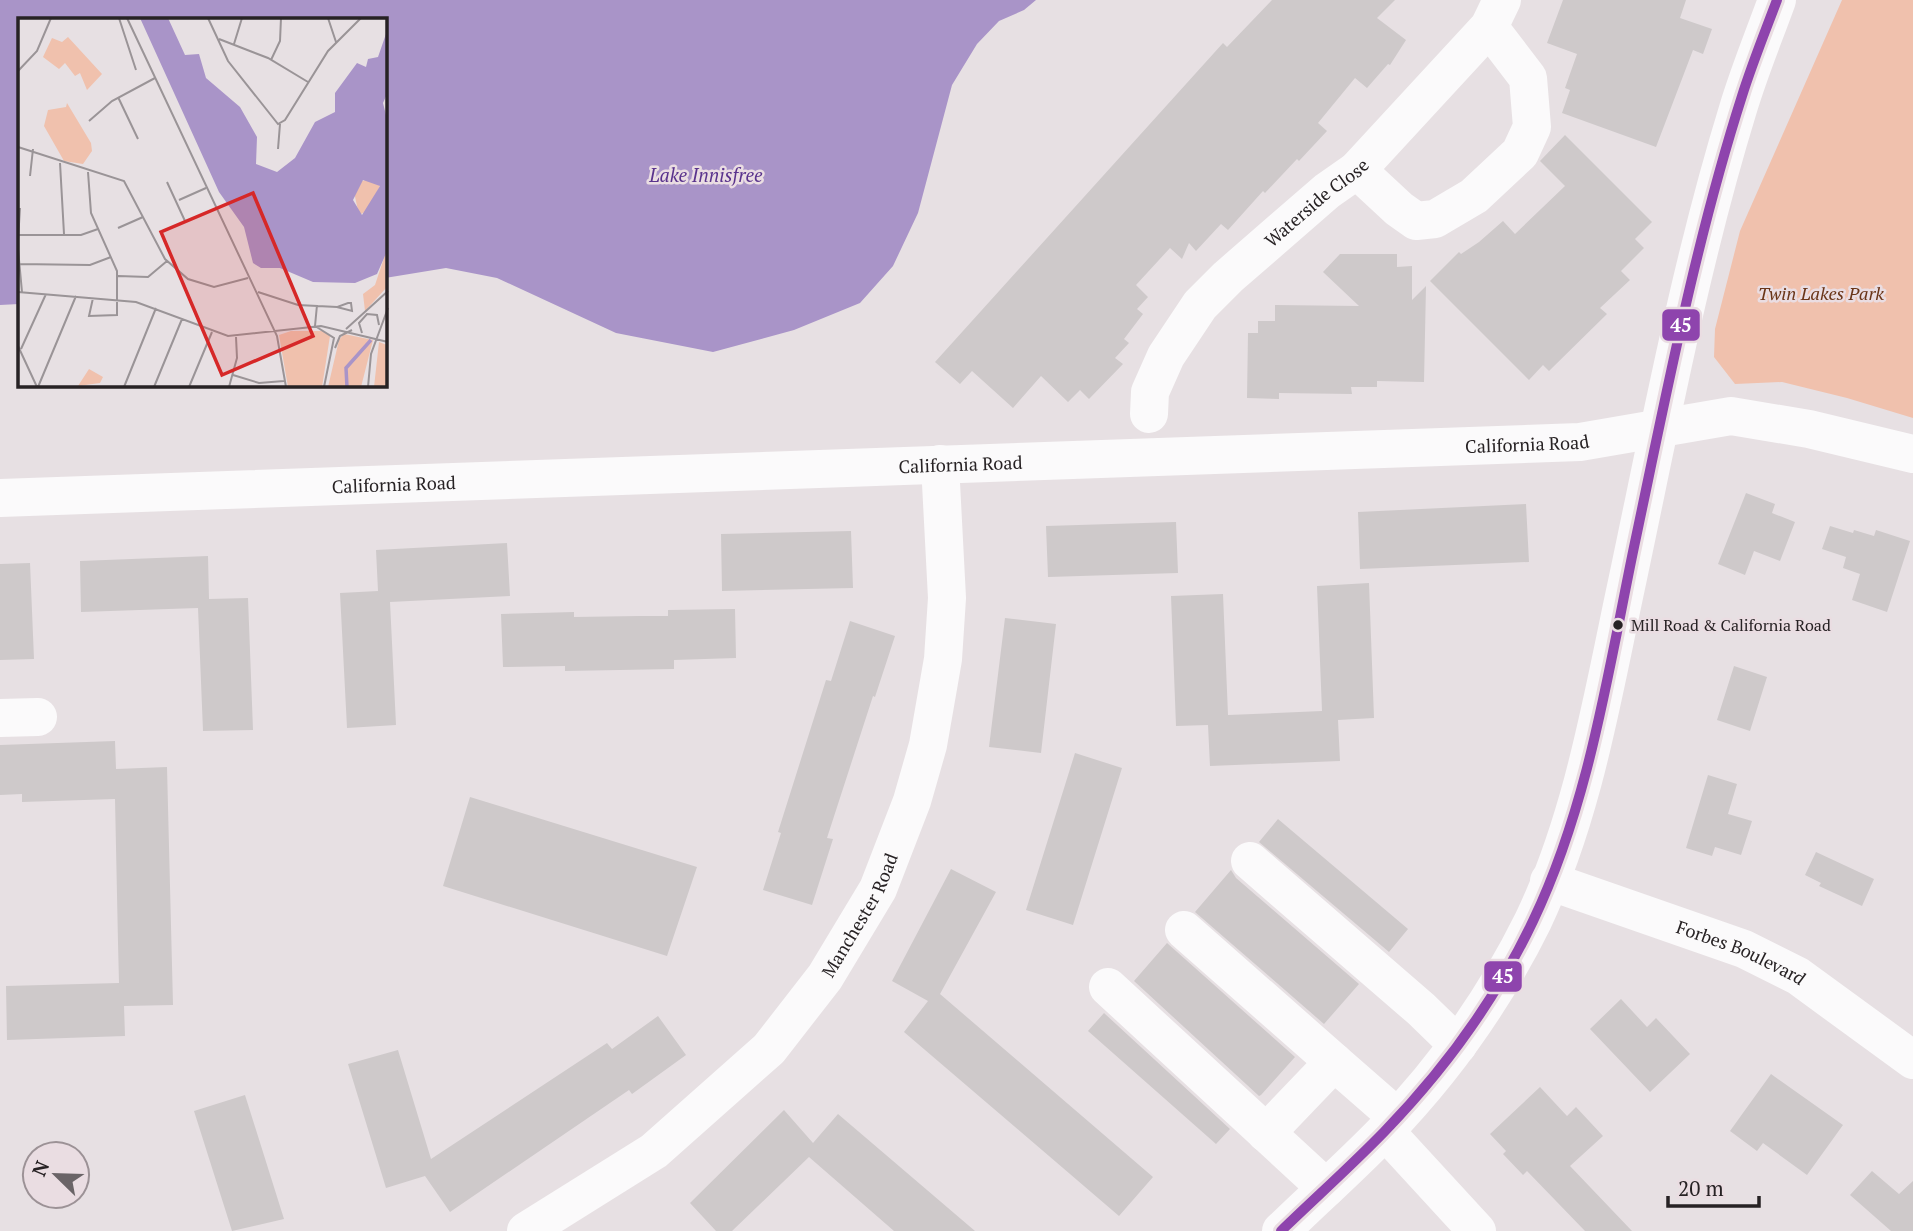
<svg xmlns="http://www.w3.org/2000/svg" width="1913" height="1231" font-family="'PT Serif',serif">
<style>
.green{fill:#f0c1ad}
.water{fill:#a994c8}
.building{fill:#cec9ca}
.lines{fill:none;stroke-linecap:round;stroke-linejoin:round}
.minor{stroke:#fbfafb;stroke-width:38}
.major{stroke:#fbfafb;stroke-width:38}
.bus-1-casing{stroke:#eadde2;stroke-width:16}
.bus-1{stroke:#8e44ad;stroke-width:10}
.bus-dot{fill:#272224;stroke:#eadde2;stroke-width:2.5}
.labels{text-anchor:middle;dominant-baseline:central;stroke-width:5;stroke-linejoin:round;paint-order:stroke}
.bus-label{font-size:16px;fill:#272224;stroke:#eadde2;text-anchor:start}
.street-label{font-size:18px;fill:#272224;stroke:#eadde2}
.park-label{font-size:18px;font-style:italic;fill:#6a3518;stroke:#eadde2}
.water-label{font-size:19px;font-style:italic;fill:#5a338d;stroke:#eadde2}
.inset-river{fill:none;stroke:#a994c8;stroke-width:3.5}
.inset-road{fill:none;stroke:#9a9497;stroke-width:2}
.view{fill:#d62828;fill-opacity:0.15;stroke:#d62828;stroke-width:3.5}
.inset-edge{fill:none;stroke:#272224;stroke-width:3.5}
.line-badge{stroke:#eadde2;stroke-width:2.5}
.badge-label{font-size:19px;text-anchor:middle;font-weight:bold;fill:#fff}
</style>
<rect width="100%" height="100%" fill="#e7e0e3"/>
<!-- green -->
<path class="green" d="M1842,0H1913V418L1847,398L1782,382L1735,384L1714,357L1715,329L1740,231Z"/>
<!-- water -->
<path class="water" d="M0,0H1036L1024,10L999,21L977,44L952,85L918,213L893,266L860,303L794,330L713,352L616,333L497,278L446,268L385,278V19H19V304L0,305Z"/>
<!-- building -->
<path class="building" d="M1272,0H1395L1377,18L1406,40L1390,65L1388,64L1367,88L1355,78L1318,123L1327,131L1299,161L1297,159L1265,193L1263,191L1228,230L1221,224L1196,251L1189,243L1182,259L1170,248L1136,285L1148,297L1137,309L1143,314L1124,339L1129,343L1115,358L1123,364L1089,399L1080,390L1068,402L1041,376L1013,408L972,371L960,384L935,362L1223,43L1227,47Z
M1563,0H1686L1680,18L1712,29L1703,54L1693,50L1656,147L1562,113L1570,90L1565,88L1577,54L1547,43Z
M1565,135L1652,222L1635,239L1644,248L1621,271L1630,280L1600,308L1607,314L1549,371L1543,365L1529,380L1430,281L1459,252L1461,254L1479,242L1503,221L1515,234L1565,186L1540,161Z
M1340,254H1397V267L1412,266V300L1426,286L1424,382L1377,381V387H1351L1352,394L1279,393V399L1247,398L1248,333H1258V321H1275V305L1359,306L1323,272Z
M1746,493L1775,504L1772,513L1795,522L1780,561L1754,551L1745,575L1718,564Z
M1526,504L1529,562L1360,569L1358,512Z
M1176,522L1178,573L1048,577L1046,526Z
M1830,526L1853,533L1854,530L1874,536L1876,530L1910,541L1887,612L1852,600L1860,574L1843,568L1846,557L1822,549Z
M851,531L853,588L722,591L721,534Z
M507,543L510,596L390,602L396,725L347,728L340,593L378,591L376,550Z
M208,556L209,599L248,598L253,730L203,731L198,608L81,612L80,561Z
M30,563L34,659L0,660V564Z
M1369,583L1374,718L1338,720L1340,761L1210,766L1208,725L1176,726L1171,596L1223,594L1228,715L1322,711L1317,586Z
M735,609L736,658L674,660V669L565,671V666L503,667L501,614L574,612V617L639,616H668V610Z
M1005,618L1056,624L1041,753L989,747Z
M850,621L895,636L875,697L873,696L827,838L833,839L812,905L763,890L781,833L778,832L826,680L831,681Z
M1734,666L1767,677L1750,731L1717,720Z
M115,741L116,769L167,767L173,1005L124,1006L125,1036L7,1040L6,986L119,983L118,943L115,799L22,802V794L0,795V745Z
M1075,753L1122,768L1073,925L1026,910Z
M1708,775L1737,784L1728,814L1752,821L1741,855L1715,847L1712,856L1686,848Z
M470,797L697,867L667,956L443,886Z
M1278,819L1408,929L1389,952L1259,842Z
M1816,852L1874,879L1862,906L1819,886L1821,883L1805,875Z
M951,869L996,892L940,994L1153,1177L1119,1216L904,1032L928,1001L892,981Z
M1231,870L1236,878L1359,984L1324,1024L1195,912Z
M1167,943L1295,1057L1261,1095L1259,1096L1134,981Z
M1621,999L1647,1027L1656,1018L1690,1054L1650,1092L1590,1029Z
M1104,1013L1230,1129L1216,1144L1088,1031Z
M658,1016L686,1055L632,1094L629,1090L450,1212L425,1176L386,1188L348,1064L398,1050L431,1159L607,1043L612,1049Z
M1771,1074L1843,1125L1807,1175L1763,1143L1757,1151L1730,1131Z
M1540,1087L1567,1116L1576,1107L1603,1136L1570,1166L1632,1231H1585L1527,1171L1523,1175L1503,1154L1506,1151L1490,1134Z
M245,1095L284,1219L232,1231L194,1111Z
M784,1110L813,1143L838,1114L975,1231H894L809,1157L732,1231H716L690,1203Z
M1872,1171L1899,1194L1913,1181V1231H1891L1850,1195Z"/>
<g class="lines">
<!-- minor -->
<g class="minor">
<path d="M1357,170L1399,209L1416,221L1435,219L1474,196L1520,153L1532,127L1528,78L1489,27"/>
<path id="s1" d="M1149,414L1150,392L1166,356L1200,305L1228,277L1327,191L1357,170L1489,27L1502,0"/>
<path d="M0,718L38,717"/>
<path d="M1250,861L1421,1009L1458,1045"/>
<path id="s2" d="M1549,881L1744,949L1798,976L1913,1060"/>
<path d="M1184,930L1334,1062"/>
<path d="M1108,987L1326,1188"/>
<path d="M1385,1131L1477,1231"/>
<path d="M1266,1133L1334,1062L1397,1117"/>
<path id="s3" d="M526,1231L654,1151L769,1049L825,977L878,889L912,801L928,745L943,659L947,598L940,464"/>
</g>
<!-- major -->
<g class="major">
<path id="s4" d="M0,498L1580,442L1731,416L1809,429L1913,454"/>
<path d="M1281,1231C1315,1198 1351,1166 1384,1132C1444,1070 1495,998 1533,921C1583,816 1602,699 1626,587C1660,427 1690,265 1738,109C1749,72 1764,36 1777,0"/>
</g>
<!-- bus-1 casing -->
<g class="bus-1-casing">
<path id="bus-1" d="M1281,1231C1315,1198 1351,1166 1384,1132C1444,1070 1496,999 1533,921C1589,804 1608,672 1634,547C1666,396 1695,243 1742,96C1752,64 1765,32 1777,0"/>
</g>
<!-- bus-1 -->
<use href="#bus-1" class="bus-1"/>
</g>
<!-- markers -->
<circle class="bus-dot" cx="1618" cy="625" r="6"/>
<g class="labels">
<!-- bus labels -->
<g class="bus-label">
<text x="1631" y="625">Mill Road &amp; California Road</text>
</g>
<!-- street labels -->
<g class="street-label">
<text stroke="none"><textPath href="#s1" startOffset="278">Waterside Close</textPath></text>
<text stroke="none"><textPath href="#s4" startOffset="1528">California Road</textPath></text>
<text stroke="none"><textPath href="#s4" startOffset="961">California Road</textPath></text>
<text stroke="none"><textPath href="#s4" startOffset="394">California Road</textPath></text>
<text stroke="none"><textPath href="#s3" startOffset="467">Manchester Road</textPath></text>
<text stroke="none"><textPath href="#s2" startOffset="205">Forbes Boulevard</textPath></text>
</g>
<!-- park labels -->
<g class="park-label">
<text x="1821" y="293">Twin Lakes Park</text>
</g>
<!-- water labels -->
<g class="water-label">
<text x="706" y="174">Lake Innisfree</text>
</g>
</g>
<!-- overview -->
<g transform="translate(18 18)">
<rect width="369" height="369" fill="#e7e0e3"/>
<path d="M50,19L84,56L69,72L62,55L57,58L47,45L41,51L25,39L34,20L44,24ZM49,85L73,125L74,133L65,146L46,143L26,108L30,92L48,89ZM352,161L362,168L349,193L341,197L336,174L340,164ZM369,231V269L347,293L345,276L357,267ZM273,313H304L312,318L304,369H270L261,317ZM326,316L355,322L343,369H310L321,322ZM361,324L369,327V369H356ZM71,351L85,359L82,365L60,368Z" fill="#f0c1ad"/>
<path d="M122,0H150L167,37L181,36L188,60L222,89L239,119L238,146L259,154L277,140L297,104L317,94V75L339,45L348,49L350,41L360,39L369,13V76L365,85L370,105V231L359,256L337,265L295,264L262,250H243L235,245L226,209L201,174ZM345,162L362,168L344,197L335,182Z" fill="#a994c8" fill-rule="evenodd"/>
<path class="inset-river" d="M329,369L328,350L353,322"/>
<path class="inset-road" d="M101,0L118,52M109,0L259,318L268,369M190,0L210,43L260,106L267,102L310,33L343,0M310,0L318,24M201,21L250,40L290,64M216,26L224,0M253,42L262,23L263,0M0,53L19,33L33,0M100,79L120,121M71,103L94,83L137,60M0,129L106,163L147,241L170,261L196,269L230,260M260,131L262,106M42,145L46,216M70,154L73,195L99,253V297L71,298L75,280M12,158L15,131M149,164L167,203M161,182L188,170M100,210L125,199M1,217H63L80,211M0,222L2,190M0,231L4,274M1,246L72,247L93,239M100,258L130,259L149,243M0,274L118,284L210,318L303,308L370,324M240,274L280,287L319,289M333,285L334,293L319,289L330,285ZM297,308L299,287M297,308L316,320L306,369M328,311L370,273M344,315L341,305L349,296L359,297L361,307M0,328L19,369M317,330L322,318L334,312M3,331L28,276M215,357L241,365L266,363M20,369L58,278M106,369L138,290M136,369L164,301M171,369L194,314M211,369L219,340L218,319M350,369L353,336L370,290"/>
<path class="view" d="M235,175L295,318L204,357L143,214Z"/>
<rect width="369" height="369" class="inset-edge"/>
</g>
<g class="line-badge">
<rect x="1661" y="308" width="40" height="34" rx="7" fill="#8e44ad"/>
<rect x="1483" y="960" width="40" height="33" rx="7" fill="#8e44ad"/>
</g>
<g class="badge-label">
<text x="1681" y="332">45</text>
<text x="1503" y="983">45</text>
</g>
<!-- north arrow -->
<g transform="translate(56 1175) rotate(293)"><circle r="33" fill="#eadde2" stroke="#9c9296" stroke-width="2"/>
<path d="M0-5L12 26L0 18L-12 26Z" fill="#6a6467"/>
<text y="-10" font-size="19" font-weight="bold" text-anchor="middle" fill="#272224">N</text>
</g>
<!-- scale -->
<path d="M1668 1196v10h91v-10" fill="none" stroke="#272224" stroke-width="3.5"/>
<text x="1678" y="1196" font-size="21" fill="#272224" stroke="#eadde2" stroke-width="5" paint-order="stroke">20 m</text>
</svg>
